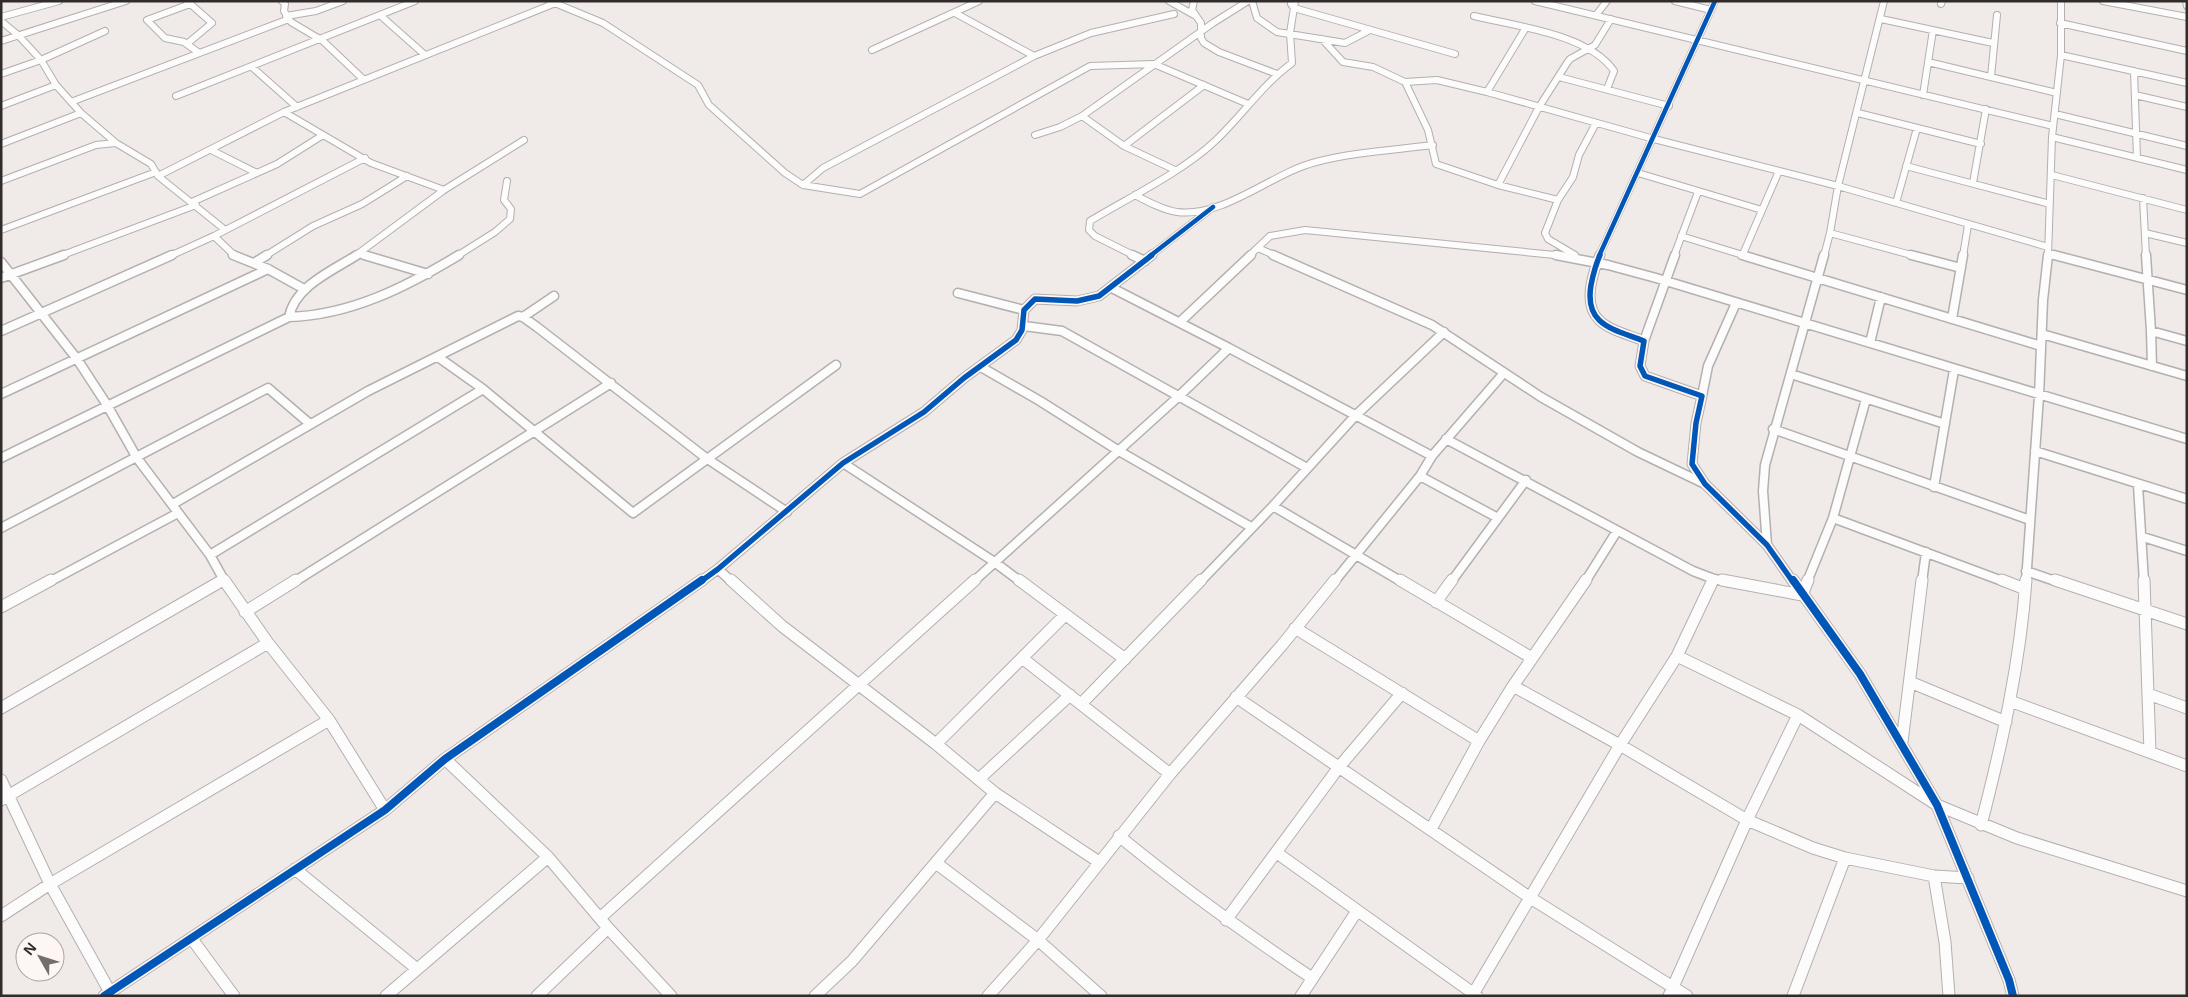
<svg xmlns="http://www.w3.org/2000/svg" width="2188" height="997" font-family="'Open Sans',sans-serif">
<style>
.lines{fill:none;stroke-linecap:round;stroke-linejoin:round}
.street-far2-casing{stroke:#b4b0ae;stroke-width:8}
.street-far1-casing{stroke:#b4b0ae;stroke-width:11}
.street-casing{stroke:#b4b0ae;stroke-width:13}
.street-far2{stroke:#fdfcfc;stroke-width:6}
.street-far1{stroke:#fdfcfc;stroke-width:8}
.street{stroke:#fdfcfc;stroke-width:11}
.cycleway-far2-casing{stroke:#fef6f3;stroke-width:7}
.cycleway-far1-casing{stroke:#fef6f3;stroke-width:9}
.cycleway-casing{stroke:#fef6f3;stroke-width:11}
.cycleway-far2{stroke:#0057b8;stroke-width:4.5}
.cycleway-far1{stroke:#0057b8;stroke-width:5.5}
.cycleway{stroke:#0057b8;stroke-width:8}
</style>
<rect width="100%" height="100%" fill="#f0eae8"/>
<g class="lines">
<!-- street-far2 casing -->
<g class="street-far2-casing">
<path id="street-far2" d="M187,1L212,23L188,43
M282,1L285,4L284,11L291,22L323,41L363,79
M550,1L603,23L698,85L709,105L785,173L803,185L860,194L1090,66L1154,64L1248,104
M1169,1L1194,15
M1194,1L1192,10L1201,23V38L1204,43L1219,52L1277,74
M1252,1L1257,18L1277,32L1345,43L1368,31
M1535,1L2053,126
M1675,1L1711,10
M2103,1L2187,17
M2186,1L2187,6
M190,4L147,20L165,38L184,42L199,53
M1291,4L1294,8L1455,54
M1941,4L1942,1
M955,13L1034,56L1091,33L1174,14
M1596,15L1607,1
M286,16L316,11L343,1
M381,16L425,55
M1474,16C1515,26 1589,34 1614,71L1607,89
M1,17L59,1
M1881,19L1993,43
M1,21L18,35L41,60L56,85L81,113L116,143L151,164L158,176L224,229
M2060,23L2187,51
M1322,39L1343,62L1373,67L1405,82L1428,130L1436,164L1498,185L1558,200
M1,41L126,1
M872,50L979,1
M2061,55L2187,83
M1928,62L2057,93
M252,67L297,107
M2134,71L2137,158
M1,74L41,60L105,31
M1559,77L1669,106
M1991,77L1997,15
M1405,82L1437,80L1487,92L1654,139L1838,186L2048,247
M1487,92L1525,29
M1923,95L1933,30
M2135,95L2187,107
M176,96L415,1
M71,102L289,19
M1,106L56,85
M284,112L371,163L444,190
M1858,113L1981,144
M2055,114L2187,146
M1082,116L1124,146L1175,170
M1035,135L1060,127L1082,116L1213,23L1248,1
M2052,137L2187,170
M1,144L81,113
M1124,146L1204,85
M211,150L257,173
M1906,166L2050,204
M1638,173L1762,210
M2052,175L2187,210
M158,176L284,112L558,2
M1,181L96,145L116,143
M1973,183L1986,109
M803,185L823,168L1034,56
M1498,185L1539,107L1567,63L1570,59L1595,45L1611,19
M1135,195C1148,202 1163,210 1177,212C1224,218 1272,173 1316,162C1354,152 1394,150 1433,145
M2143,198L2146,256
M192,202L277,164L323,135
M1896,203L1917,128
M1,230L156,172
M1830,233L1915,256
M2145,233L2187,243
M214,236L235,256
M1681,236L1746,256
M1258,248L1276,256
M359,253L368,256
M2048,253L2059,256
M1743,254L1779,171
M1575,255L1548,239L1545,233L1558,200L1573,177L1579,155L1596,123
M60,256L196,205
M170,256L214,236L365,158
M265,256L313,226L362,204L407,176
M355,256L444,190L524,140
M457,256L495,232L510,219L511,209L504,200L507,181
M1135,256L1095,236L1089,230L1090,221C1128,198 1182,172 1214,142C1241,117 1262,85 1292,63L1290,33L1295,1
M1150,256L1213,207
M1249,256L1270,236L1305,230L1565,256
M1599,256L1715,1
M1674,256L1698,192
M1824,256L1830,233L1838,186L1884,1
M1963,256L1968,225
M2048,256L2052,137L2061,55V1"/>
</g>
<!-- street-far1 casing -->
<g class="street-far1-casing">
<path id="street-far1" d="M233,255L268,269L304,289
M364,255L428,274
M1132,255L1145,261
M1273,255L1432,325L1541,397L1638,452L1705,484
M1556,255L1608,265L1656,278L2187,439
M1600,255C1596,264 1593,275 1591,285C1584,326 1614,329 1644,341L1640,366L1645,376L1702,396L1696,423L1692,464L1705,484L1767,545L1793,582
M1742,255L2041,346
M1911,255L1961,268
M2054,255L2187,290
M2146,255L2151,331
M1,262L77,359L107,405L137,458L210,555L225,582
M254,263L267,255
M1,278L64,255
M1112,288L1229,348
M958,293L1024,310
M289,317C295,286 332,271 357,255
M523,317L554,296
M1952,319L1963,255
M1180,322L1251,255
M1024,326L1062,331L1307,468
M1,331L172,255
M2042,334L2187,376
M1644,341L1675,255
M1870,343L1881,297
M438,357L483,389L633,513L836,365
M2152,366L2151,331L2187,341
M981,367L1040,401L1119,451L1251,527
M1791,374L1945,424
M1,394L268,269
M1702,396L1708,366L1736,303
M1773,429L2030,520
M1446,439L1693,571L1714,579L1729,582
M2035,451L2187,499
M1,458L289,317C351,315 406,287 459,255
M843,463L993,561L1021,582
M1420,476L1498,518
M2138,485L2144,582
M1934,487L1954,370
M173,504L368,391L518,316L523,317L537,327L706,458L787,512
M1273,506L1402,582
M1833,518L2005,582
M1,528L268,388L310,424
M2143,537L2187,551
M1767,545L1763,491L1765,465L1824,255
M210,555L483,389
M718,569L732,582
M2026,571L2058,582
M49,582L178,513
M221,582L224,580
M294,582L611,383
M700,582L718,569L843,463L924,412L964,378L1016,340L1022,330L1024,310L1035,299L1077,301L1099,296L1152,255
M973,582L1178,397L1229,348L1432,456
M1200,582L1273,506L1355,416L1444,332
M1334,582L1420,476L1432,456L1503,374
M1451,582L1526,480
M1585,582L1617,531
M1713,582L1714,579
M1807,582L1833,518L1866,399
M1922,582L1926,552
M2026,582L2039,396L2043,300L2048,255"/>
</g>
<!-- street casing -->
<g class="street-casing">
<path id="street" d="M224,580L268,643L329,720L385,810
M731,580L782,626L936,744L995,793L1099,862
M1019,580L1125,659
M1400,580L1532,658
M1722,580L1802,595L1808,580
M1793,580L1860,674L1937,805L2009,980L2013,996
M2002,580L2025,589
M2055,580L2187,624
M2144,580L2150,752
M1436,602L1452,580
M1,607L51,580
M245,612L296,580
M1295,628L1479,741
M1677,656L1713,580
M1022,658L1170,774
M1910,682L2006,722
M1513,686L1620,745L1747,820L1813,848L1845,858
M2148,694L2187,708
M1236,697L1529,897L1687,996
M2010,701L2187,766
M1081,704L1201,580
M1,708L223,580
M1902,742L1922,580
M936,744L1065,615
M445,759L548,857L608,928L671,996
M979,779L1070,695
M1,780L50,884L110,992
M1,800L268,643
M1981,825C2002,744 2020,664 2026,580
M1431,829L1479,741L1513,686L1586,580
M1119,836C1181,887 1245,933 1312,978
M1277,853L1477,996
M936,863L1038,940L1101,996
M295,869L417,969
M1934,876L1945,942L1949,996
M1,916L50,884L329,720
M600,918L975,580
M1226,920L1339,767L1402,693
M192,939L234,996
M104,996L385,810L445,759L702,580
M386,996L548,857
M537,996L608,928
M815,996L852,961L995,793
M988,996L1038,940L1170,774L1282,645L1335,580
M1301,996L1357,911
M1472,996L1620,745L1677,656L1798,715L1937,805L2017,838L2187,891
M1669,996L1747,820L1798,715
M1793,996L1845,858L1934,876L1968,878"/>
</g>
<!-- street-far2 -->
<use href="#street-far2" class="street-far2"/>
<!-- street-far1 -->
<use href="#street-far1" class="street-far1"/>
<!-- street -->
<use href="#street" class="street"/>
<!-- cycleway-far2 casing -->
<g class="cycleway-far2-casing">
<path id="cycleway-far2" d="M1150,256L1213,207
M1599,256L1715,1"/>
</g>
<!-- cycleway-far1 casing -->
<g class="cycleway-far1-casing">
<path id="cycleway-far1" d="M1600,255C1596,264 1593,275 1591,285C1584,326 1614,329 1644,341L1640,366L1645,376L1702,396L1696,423L1692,464L1705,484L1767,545L1793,582
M700,582L718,569L843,463L924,412L964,378L1016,340L1022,330L1024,310L1035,299L1077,301L1099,296L1152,255"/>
</g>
<!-- cycleway casing -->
<g class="cycleway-casing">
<path id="cycleway" d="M1793,580L1860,674L1937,805L2009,980L2013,996
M104,996L385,810L445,759L702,580"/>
</g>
<!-- cycleway-far2 -->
<use href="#cycleway-far2" class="cycleway-far2"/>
<!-- cycleway-far1 -->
<use href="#cycleway-far1" class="cycleway-far1"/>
<!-- cycleway -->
<use href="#cycleway" class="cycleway"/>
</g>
<!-- border -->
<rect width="2188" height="997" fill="none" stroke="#302c2b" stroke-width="5"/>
<!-- north arrow -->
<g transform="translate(40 957) rotate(309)"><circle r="24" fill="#fef6f3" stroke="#aca5a3"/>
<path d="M0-4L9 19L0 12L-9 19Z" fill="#736e6d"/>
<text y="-8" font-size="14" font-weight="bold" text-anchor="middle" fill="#302c2b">N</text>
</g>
</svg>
